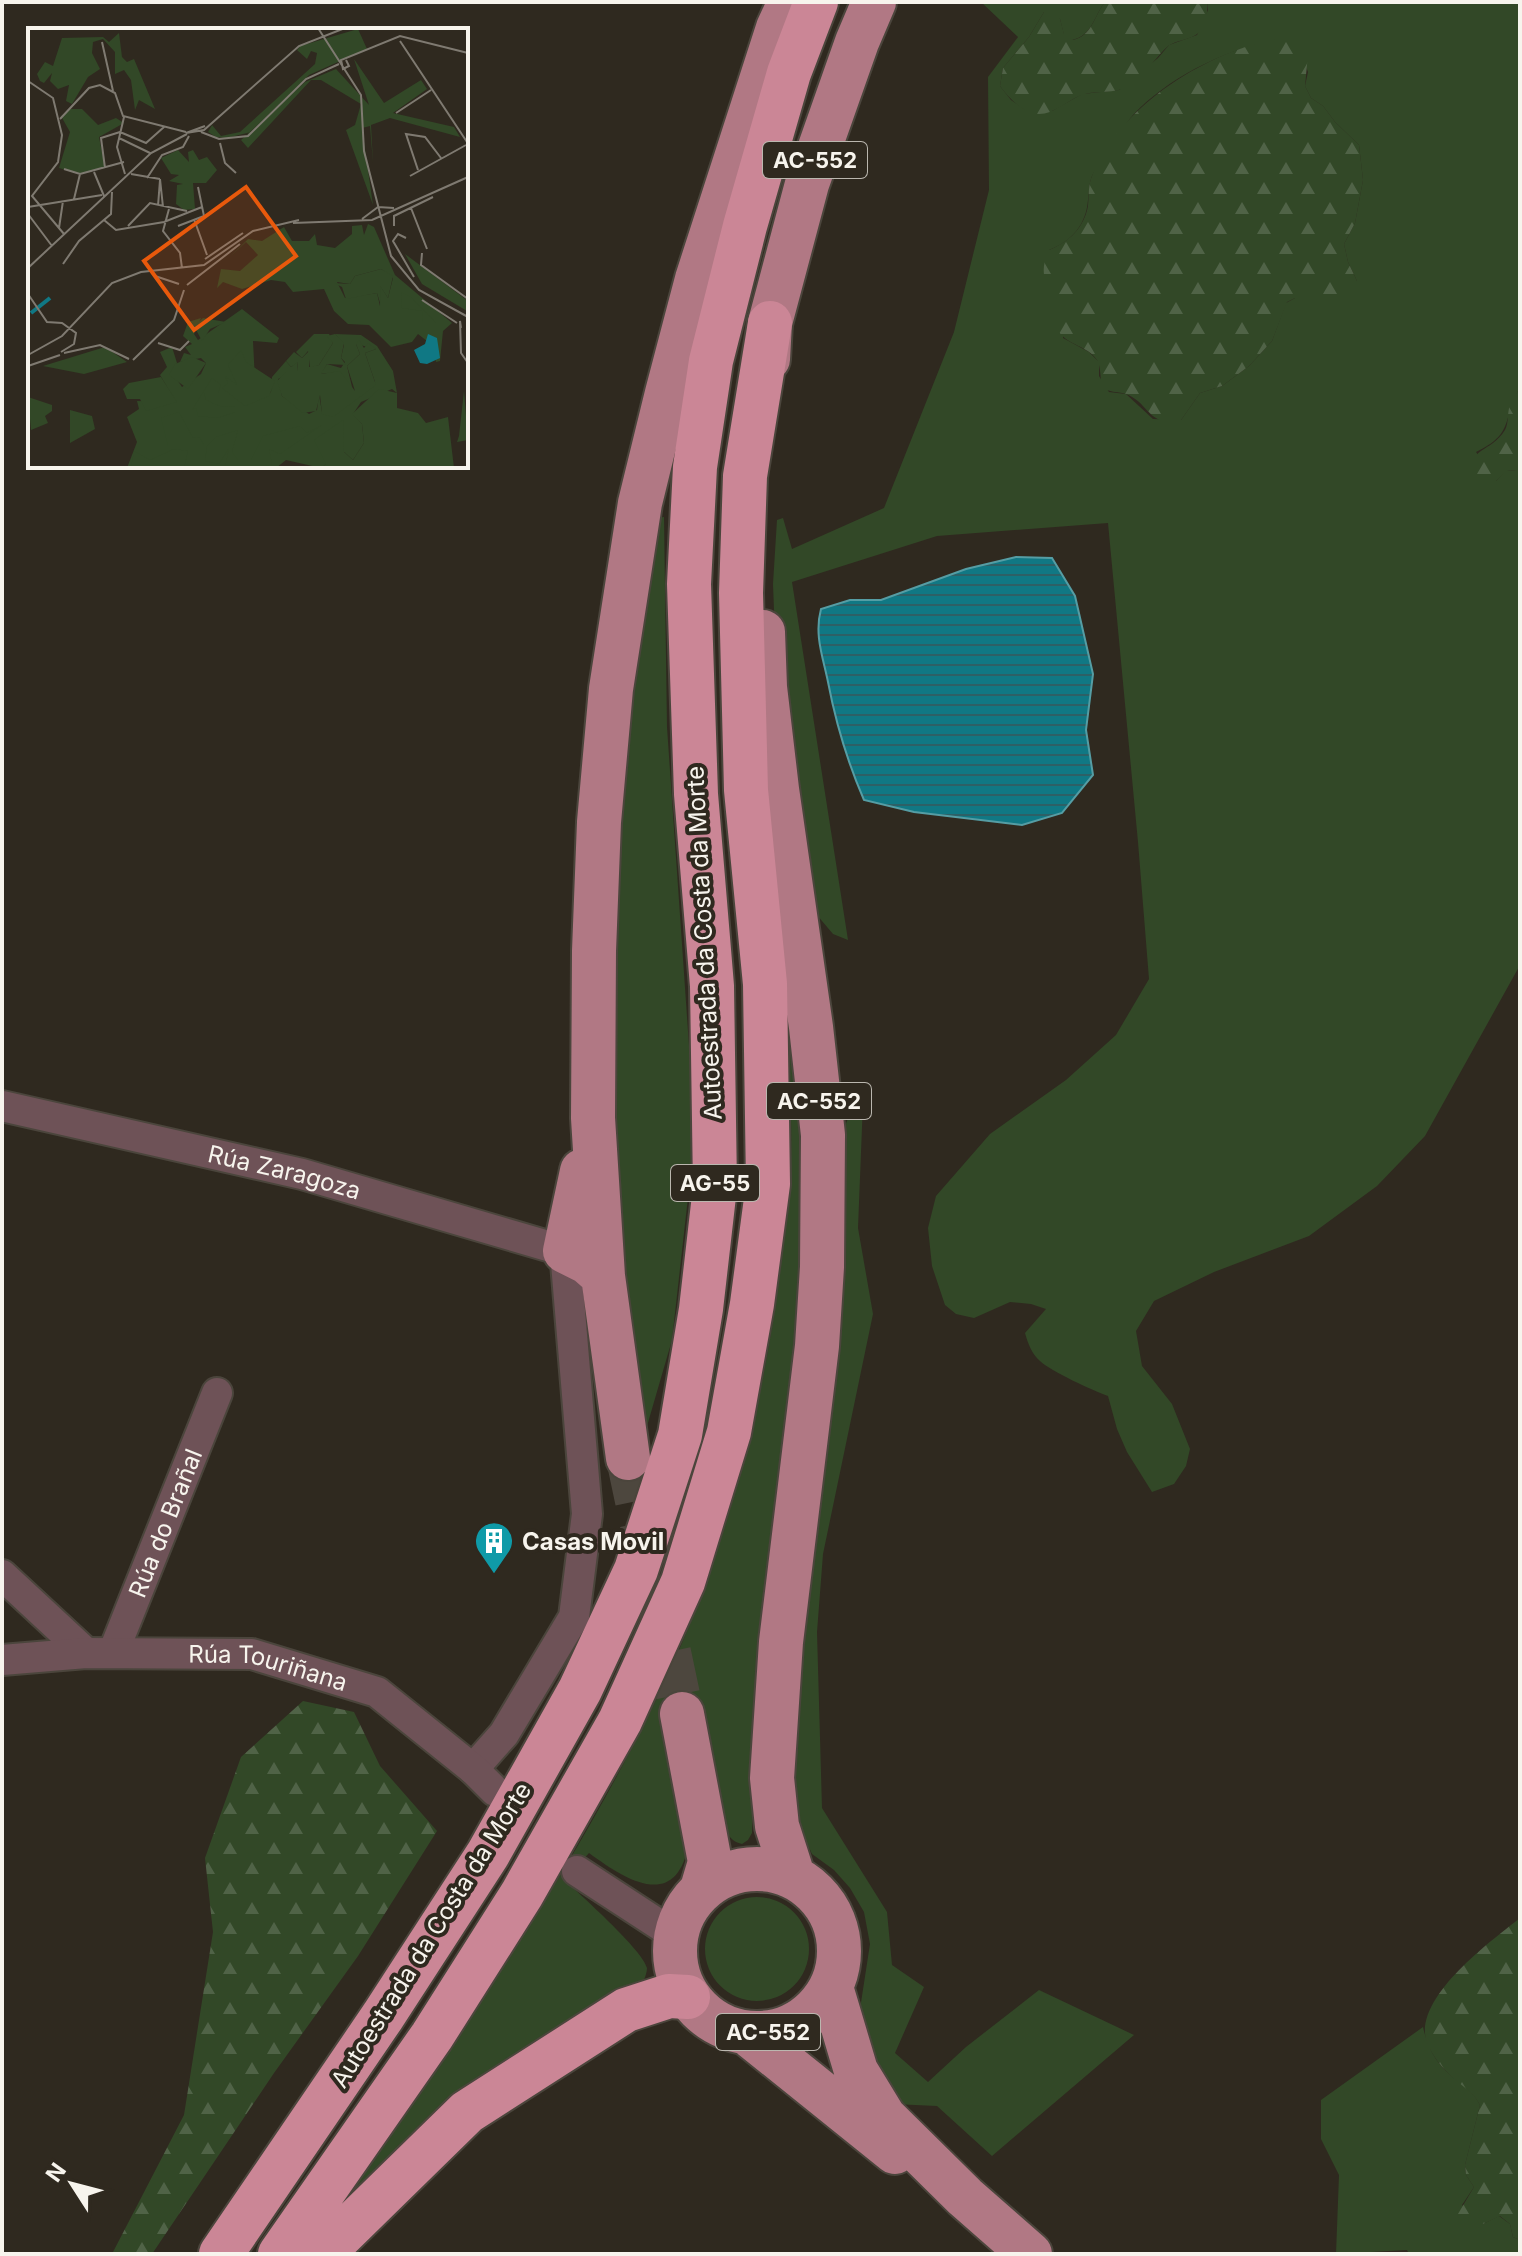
<svg xmlns="http://www.w3.org/2000/svg" width="1522" height="2256" font-family="Inter,sans-serif">
<style>
.grass{fill:#324827;fill-rule:evenodd}
.forest{fill:url(#forest-firs)}
.water{fill:url(#water-rules);stroke:#559da4;stroke-width:2}
.lines{fill:none;stroke-linecap:round;stroke-linejoin:round}
.primary-tunnel{stroke:#4d473e;stroke-width:44;stroke-dasharray:44 22;stroke-linecap:butt}
.street-casing{stroke:#4b453c;stroke-width:34}
.primary-casing{stroke:#4b453c;stroke-width:48}
.highway-casing{stroke:#4b453c;stroke-width:48}
.street{stroke:#6e5257;stroke-width:30}
.primary{stroke:#b17884;stroke-width:44}
.highway{stroke:#cb8696;stroke-width:44}
.labels{text-anchor:middle;dominant-baseline:central;stroke-width:8;stroke-linejoin:round;paint-order:stroke}
.shield{fill:#2f291f;stroke:#bbb7af;stroke-width:2}
.shield-label{font-size:22px;font-weight:bold;fill:#f7f4ed}
.street-label{font-size:24px;fill:#f7f4ed;stroke:#2f291f}
.poi-label{font-size:24px;font-weight:bold;fill:#f7f4ed;stroke:#2f291f;text-anchor:start}
.inset-river{fill:none;stroke:#107884;stroke-width:4}
.inset-road{fill:none;stroke:#7f7a71;stroke-width:2}
.view{fill:#e8590c;fill-opacity:0.15;stroke:#e8590c;stroke-width:4}
.inset-edge{fill:none;stroke:#f7f4ed;stroke-width:4}
</style>
<defs>
<pattern id="forest-firs" width="22" height="20" patternUnits="userSpaceOnUse" patternTransform="scale(2)"><rect width="22" height="20" fill="#324827"/><path d="M5 1l3.5 6h-7zM16 11l3.5 6h-7z" fill="#506347"/></pattern>
<pattern id="water-rules" width="6" height="5" patternUnits="userSpaceOnUse" patternTransform="scale(2)"><rect width="6" height="5" fill="#107884"/><path d="M0 2.5h6" fill="none" stroke="#2d6066"/></pattern>
</defs>
<rect width="100%" height="100%" fill="#2f291f"/>
<!-- grass -->
<path class="grass" d="M981,2H1105C1094,16 1092,36 1072,40L1064,35L1060,19L1044,12L1029,37L1003,68L1000,86L1011,100L1024,109L1052,111L1082,94L1119,90L1158,58L1169,45L1197,35L1208,10L1207,2H1520V388C1501,419 1516,433 1476,452L1496,481L1507,470L1518,471L1520,482V965L1425,1136L1377,1186L1309,1236L1214,1272L1154,1301L1136,1331L1142,1366L1172,1404L1190,1449L1186,1466L1174,1484L1152,1492L1127,1452L1117,1429L1108,1396C1092,1390 1052,1372 1040,1361C1032,1354 1028,1344 1025,1333L1046,1309L1031,1304L1010,1302L974,1318L956,1314L945,1305L932,1266L928,1228L936,1196L990,1134L1066,1080L1116,1035L1149,979L1138,842L1108,523L937,536L792,582L848,940L833,934L811,908L776,661L773,584L777,520L783,518L792,549L884,508L954,332L989,190L988,77L1018,37ZM1295,37L1308,72L1305,86L1311,98L1323,106L1335,122L1359,145L1363,180L1355,223L1344,244L1348,262L1357,281L1295,298L1286,303L1272,341L1249,366L1222,386L1200,393L1181,420L1153,419L1126,394L1109,392L1099,376V362L1089,352L1063,338L1065,311L1049,250C1072,241 1086,225 1088,200C1089,193 1089,183 1092,176C1096,167 1104,159 1109,151C1117,139 1124,125 1133,115C1171,74 1240,42 1295,37Z
M664,517L667,727L692,1089V1162L672,1340L638,1457L606,1134L614,799L652,518Z
M787,997L813,1186L756,1736L752,1833L748,1840L742,1844C730,1841 728,1835 724,1824L689,1842C677,1912 627,1881 589,1853L565,1880C581,1896 643,1950 647,1968C647,1972 645,1977 644,1980L354,2193L347,2188C457,2039 563,1886 646,1720C722,1572 769,1397 784,1232C786,1209 790,1184 791,1161C792,1106 789,1052 787,997Z
M863,1102L858,1228L873,1314L823,1554L817,1632L822,1808L887,1912L892,1965L924,1987L895,2053L928,2082L966,2047L1039,1990L1134,2035L992,2156L937,2106L893,2104L879,2085L860,2009L870,1944L864,1912L850,1888L834,1870L812,1854L799,1827L792,1796L838,1143L849,1116Z
M705 1949a52 52 0 1 1 104 0a52 52 0 1 1-104 0Z
M1423,2027C1427,2045 1434,2060 1448,2073C1460,2084 1473,2090 1480,2105L1465,2165L1466,2175L1474,2187L1462,2205L1483,2224L1499,2216L1510,2224L1513,2237L1520,2240V2254H1409L1407,2250L1336,2254L1339,2175L1321,2139V2100Z"/>
<!-- forest -->
<path class="forest" d="M1105,2H1207C1208,13 1206,22 1200,31C1192,41 1176,39 1167,47C1151,62 1143,80 1122,89C1108,94 1092,90 1079,96C1067,101 1054,114 1039,114C1022,113 1009,98 1000,86L1003,68L1029,37L1044,12L1053,9L1060,19L1064,34L1073,40C1092,36 1094,16 1105,2Z
M1295,36L1308,54L1305,86L1311,98L1323,106L1335,122L1359,145L1363,180L1355,223L1344,244L1348,262L1357,281L1354,295L1345,304L1326,307L1295,298L1287,302L1272,341L1249,366L1222,386L1200,393L1181,420C1148,428 1150,403 1126,394C1116,391 1110,393 1102,387C1100,379 1101,366 1097,360C1088,346 1068,345 1059,332C1060,324 1065,315 1063,307C1062,300 1056,297 1052,292C1041,278 1042,265 1049,250C1069,242 1084,228 1088,206C1089,197 1088,185 1092,176C1122,101 1218,44 1295,36Z
M1520,388V482L1517,471L1508,470L1496,481L1478,485L1469,479C1469,445 1490,454 1505,430C1509,423 1507,413 1510,405C1512,399 1517,393 1520,388Z
M303,1701L354,1712L380,1766L437,1831L358,1956L274,2073L152,2254H112L184,2115L213,1932L205,1858L241,1757Z
M1520,1918V2240L1513,2237L1510,2224L1500,2216L1483,2224H1465L1458,2214L1474,2187L1466,2175L1465,2165L1480,2105C1472,2089 1457,2084 1446,2071C1440,2065 1435,2058 1431,2051C1401,2006 1490,1942 1520,1918Z"/>
<!-- water -->
<path class="water" d="M1016,557L1052,558L1075,596L1093,674L1086,730L1093,775L1062,813L1022,825L914,812L864,800C847,761 836,724 828,682C823,657 814,635 821,609L850,600H881L966,569Z"/>
<g class="lines">
<!-- primary-tunnel -->
<path class="primary-tunnel" d="M628,1458L682,1714"/>
<!-- street casing -->
<g class="street-casing">
<g id="street">
<path id="s1" d="M2,1106L302,1174L565,1251L587,1514L574,1617L504,1734L473,1769"/>
<path d="M2,1575L86,1653"/>
<path id="s2" d="M113,1653L217,1393"/>
<path id="s3" d="M2,1660L86,1653L252,1654L377,1692L473,1769L495,1791"/>
<path d="M577,1871L675,1935"/>
</g>
</g>
<!-- primary casing -->
<g class="primary-casing">
<path id="primary" d="M768,359L770,323L807,184L857,42L874,2
M763,632L765,687L777,789L811,1027L823,1135L822,1267L817,1346L781,1642L772,1778L777,1826L793,1876
M582,1171L565,1251L587,1262L603,1276
M628,1458L603,1276L593,1118L594,951L599,822L611,689L640,503L667,393L697,279L778,28L790,2
M682,1714L710,1862L702,1889
M675 1951a82 82 0 1 1 164 0a82 82 0 1 1-164 0Z
M831,1987L856,2071L884,2117L965,2197L1030,2254
M747,2033L895,2152"/>
</g>
<!-- highway casing -->
<g class="highway-casing">
<path id="highway" d="M221,2254L383,2016L488,1854L580,1690L636,1570L680,1435L701,1309L715,1187L712,986L696,794L689,584L695,467L711,361L745,226L789,73L816,2
M280,2254L432,2036L522,1894L620,1721L683,1582L729,1432L752,1304L768,1184L765,984L746,790L741,593L745,476L770,323
M322,2254L467,2112L626,2010L669,1996L688,1997"/>
</g>
<!-- street -->
<use href="#street" class="street"/>
<!-- primary -->
<use href="#primary" class="primary"/>
<!-- highway -->
<use href="#highway" class="highway"/>
</g>
<!-- icons -->
<defs>
<g id="building-pin" transform="scale(2)"><path d="M0 17L-7.5 6A9.5 9.5 0 1 1 7.5 6Z" fill="#0f9aa8" stroke="#2f291f"/><path d="M-4-6H4V6H1V3H-1V6H-4ZM-2.5-4.3h1.7v1.8h-1.7ZM.8-4.3h1.7v1.8H.8ZM-2.5-1h1.7V.8h-1.7ZM.8-1h1.7V.8H.8Z" fill="#fff"/></g>
</defs>
<g fill-rule="evenodd">
<use href="#building-pin" x="494" y="1541"/>
</g>
<g class="labels">
<!-- shield labels -->
<g class="shield">
<rect x="763" y="142" width="104" height="36" rx="6"/>
<rect x="767" y="1083" width="104" height="36" rx="6"/>
<rect x="671" y="1165" width="88" height="36" rx="6"/>
<rect x="716" y="2014" width="104" height="36" rx="6"/>
</g>
<g class="shield-label">
<text x="815" y="160">AC-552</text>
<text x="819" y="1101">AC-552</text>
<text x="715" y="1183">AG-55</text>
<text x="768" y="2032">AC-552</text>
</g>
<!-- street labels -->
<g class="street-label">
<text transform="translate(704 943) rotate(-93)">Autoestrada da Costa da Morte</text>
<text stroke="none"><textPath href="#s1" startOffset="290">Rúa Zaragoza</textPath></text>
<text stroke="none"><textPath href="#s2" startOffset="140">Rúa do Brañal</textPath></text>
<text stroke="none"><textPath href="#s3" startOffset="268">Rúa Touriñana</textPath></text>
<text transform="translate(431 1935) rotate(-58)">Autoestrada da Costa da Morte</text>
</g>
<!-- poi labels -->
<g class="poi-label">
<text x="522" y="1541">Casas Movil</text>
</g>
</g>
<!-- overview -->
<g transform="translate(28 28)">
<rect width="440" height="440" fill="#2f291f"/>
<path d="M330,1L339,21L281,47L223,104L199,110L188,109L180,104L184,97L193,108L212,104L287,36L289,25L283,23L279,31L269,22L272,18ZM91,5L94,29L99,34L106,31L127,81L111,72L107,82L103,52L96,42L87,46V24L75,11L65,14L64,25L72,41L60,49L44,76L38,73L41,57L30,61L22,53L24,45L16,55L12,53L9,46L17,34L25,38L34,10L75,9L81,14ZM326,31L356,75L393,52L399,61L365,85L426,99L432,109L362,90L343,97L345,135L342,98L334,100L345,177L318,102L327,97L333,76L293,52H283L220,120L213,112L277,54L308,41L341,77ZM43,81H54L70,97L88,90L96,95L71,109L77,140L52,146L31,140L42,104L33,88ZM150,122L161,134L160,124L165,122L171,132L179,129L189,142L178,155H165L167,181L156,182L148,176L149,157L155,156L141,153L151,147L143,146L133,130ZM340,196L346,199L367,247L424,295L415,303L412,333L408,334L404,317L390,306L384,314L363,319L341,297L320,296L306,283L296,261L265,264L257,254L243,252L214,261L195,254L189,260L193,241L212,243L230,227L218,214L203,228L220,211L234,213L256,199L264,213H281L287,206L289,217L307,220L324,206V198L334,197L336,207ZM353,241L365,250L360,270L352,257V278L349,265L317,270L309,254L322,256L327,248ZM377,226L440,273L439,283L394,256ZM214,281L251,310L249,315L225,313L228,373L243,364L244,349L258,333L263,339L270,333L269,343L250,351L254,368L281,386L289,382L291,367L294,384L316,380L347,354L337,325L348,321L328,316L332,326L319,338L325,363L312,344L292,346L299,336L313,340L317,334L313,330L316,317L307,306L333,307L349,318L365,343L369,365L364,361L333,374L325,386L334,396L336,415L325,432L316,424L293,440L258,432L248,440H99L109,414L99,389L111,381L109,373L148,374L132,347L139,339L132,324L144,319L149,335L144,344L154,359L173,346L178,335L173,330L152,334L156,325L163,327L157,319L164,316L155,308L160,294L173,290L166,306L170,312ZM286,306H301L305,315L291,337L282,340L280,323L274,330L268,324Z" fill="#324827" fill-rule="evenodd"/>
<path d="M353,241L365,248L360,270L352,258L353,278L349,265L318,271L314,259L306,255L322,256L327,248ZM373,264L383,269L408,295H395L394,283L374,280ZM175,290L198,294L182,301L174,313L166,298ZM307,306L316,315L313,330L318,337L299,336L293,346L312,343L327,363L319,338L332,326L328,316L331,312L336,320L340,315L348,321L337,325L348,357L305,389L294,386L292,367L288,383L275,385L254,368L249,353L259,343H269L270,334L263,339L258,333L266,324L274,330L281,323V339L291,337L305,315L299,308ZM77,319L99,334L56,346L15,338ZM213,322L218,334L247,353L241,368L217,378L194,360L200,355L197,348L209,357L200,337ZM164,329L178,335L160,361L141,347L147,336ZM133,349L149,374L118,383L112,371H99L95,361L101,355ZM184,350L193,357L190,365H176L178,372L194,379L207,378V384L190,390L170,388L168,380L164,382ZM351,361L369,365V380L390,385L398,395L420,389L426,440H293L298,436L286,412L315,392L316,424L325,432L336,415L334,396L324,386ZM436,363L440,412L429,414L431,408ZM0,369L24,377V383L17,388L20,395L3,402ZM42,382L64,388L67,401L42,415ZM151,384L165,410L172,409L176,418H140L133,390ZM294,397L252,426L241,421L244,436L232,440H197L201,420L191,436L177,433L179,418L188,409L210,402L204,424L210,432H223L235,408L272,398L279,405ZM146,421L160,423L156,440H103L106,423L122,432Z" fill="#324827"/>
<path d="M400,306L409,310L412,330L399,336L392,335L386,322L397,316Z" fill="#107884"/>
<path class="inset-river" d="M3,285L22,270"/>
<path class="inset-road" d="M290,0L333,67L336,123L363,228L391,262L440,289M372,13L439,114M74,14L85,63M318,32L321,38L315,41L313,32L372,8L440,25M0,53L25,70L34,107L30,134L4,168L36,206M368,85L403,62M96,89L89,119L97,146M32,91L61,60L72,57L87,65L95,88L158,104M177,98L158,105L176,102L271,18L317,0M92,104L118,115L136,99M173,104L191,111L220,108L278,51L311,36M91,110L122,125M192,115L197,135L208,145M77,140L73,110L92,104M36,141L52,146L96,134M390,142L378,106L397,109L413,130M66,144L76,168M103,146L132,151M382,148L438,117M119,150L134,127L155,119L161,108M132,151L135,179M46,171L52,146M130,178L132,152M0,179L74,167M383,180L399,221M141,181L135,203L152,225L154,240M0,186L24,218M166,191L179,227M334,191L350,179L366,180M76,192L88,202L136,194L174,179M265,195L344,192L440,149M100,198L122,175L159,183M150,198L176,188L170,159M366,198V188L405,169M31,200L35,173M378,210L370,206L365,213L386,249M394,225L393,237L440,271M177,231L215,205M35,236L51,213L83,186L84,164M0,240L123,125L159,106M127,248L151,256M159,257L212,216M0,266L19,294L34,295L48,305L46,316L33,324M394,272L429,295M433,300L432,293L433,325L440,335M130,315L152,322L161,313M36,325L72,317L101,331M0,327L34,308L84,255L113,244L176,237L225,203L271,192M105,332L146,292L156,262M0,338L32,327"/>
<path class="view" d="M218,159L268,228L166,302L116,233Z"/>
<rect width="440" height="440" class="inset-edge"/>
</g>
<!-- border -->
<rect width="1522" height="2256" fill="none" stroke="#f7f4ed" stroke-width="8"/>
<!-- north arrow -->
<g transform="translate(72 2184) rotate(306)" stroke="#2f291f" stroke-width="6" paint-order="stroke">
<path d="M0-6L14 30L0 20L-14 30Z" fill="#f7f4ed"/>
<text y="-12" font-size="22" font-weight="bold" text-anchor="middle" fill="#f7f4ed">N</text>
</g>
</svg>
